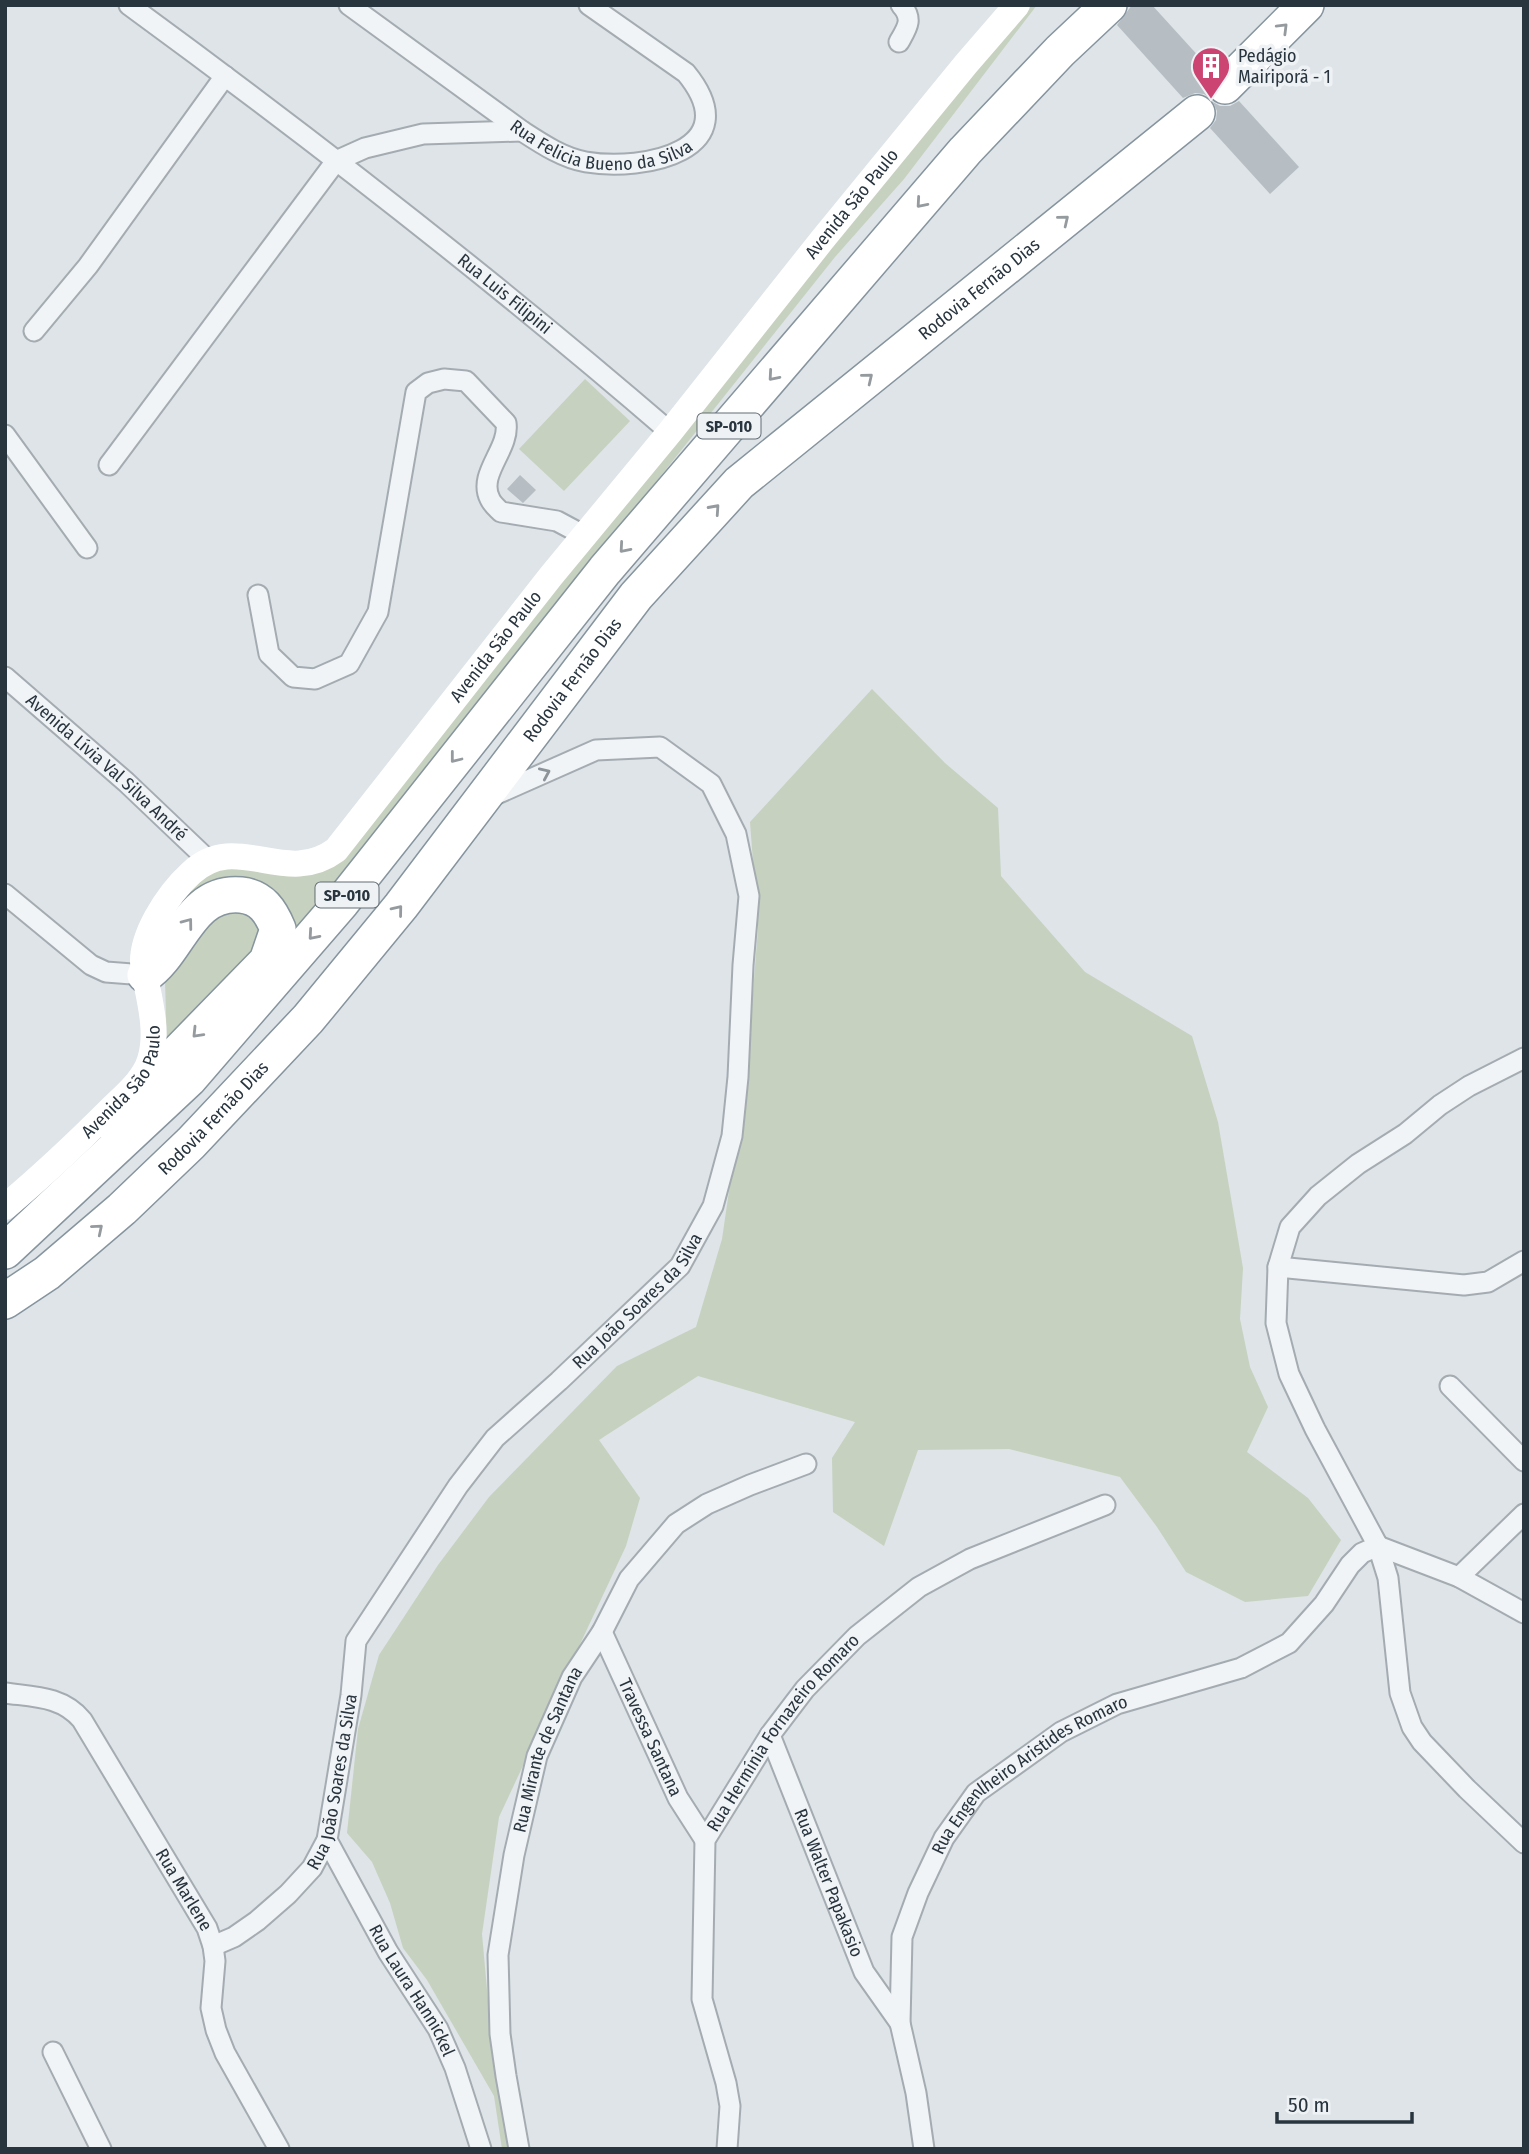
<svg xmlns="http://www.w3.org/2000/svg" width="1529" height="2154" font-family="'Fira Sans Condensed',sans-serif">
<style>
.green{fill:#c7d1bf}
.building{fill:#b6bec4}
.lines{fill:none;stroke-linecap:round;stroke-linejoin:round}
.street-casing{stroke:#a4acb2;stroke-width:23}
.highway-casing{stroke:#86949e;stroke-width:38}
.street{stroke:#f1f4f6;stroke-width:19}
.secondary{stroke:#fff;stroke-width:26}
.highway{stroke:#fff;stroke-width:35}
.oneway{stroke:#949a9e}
.oneway2{stroke:#8c949a}
.labels{text-anchor:middle;dominant-baseline:central;stroke-width:7;stroke-linejoin:round;paint-order:stroke}
.shield{fill:#eef2f5;stroke:#636d75;stroke-width:2}
.shield-label{font-size:16px;font-weight:bold;fill:#28343e}
.poi-label{font-size:18px;fill:#28343e;stroke:#eef2f5;text-anchor:start}
.street-label{font-size:18px;fill:#28343e;stroke:#eef2f5}
</style>
<rect width="100%" height="100%" fill="#dee4e8"/>
<!-- green -->
<path class="green" d="M1020,5H1037L904,179L835,257L293,938C297,920 288,910 276,898L166,919C180,904 194,884 212,873C246,852 298,888 333,866Z
M585,379L630,421L564,491L519,449Z
M872,689L945,763L998,808L1001,876L1085,972L1192,1036L1218,1122L1243,1268L1240,1319L1250,1367L1268,1407L1247,1452L1308,1498L1341,1540L1308,1596L1245,1602L1186,1572L1157,1527L1120,1477L1009,1449L918,1450L884,1546L833,1512L832,1458L855,1422L698,1376L599,1440L640,1498L626,1546L499,1817L482,1934L490,2023L511,2149H502L494,2096L427,1980L403,1948L390,1903L372,1862L347,1833L358,1729L379,1655L438,1565L489,1497L617,1366L696,1327L722,1239L747,1068L758,929L750,822Z
M241,907L270,934L167,1051L165,980L195,927Z"/>
<!-- building -->
<path class="building" d="M1132,5H1152L1212,71L1205,81V91L1209,98L1204,94L1195,93L1183,98L1117,25Z
M1239,101L1299,167L1270,194L1210,128L1216,120L1217,111L1213,102L1220,106H1230Z
M520,475L536,490L523,503L507,489Z"/>
<g class="lines">
<!-- street casing -->
<g class="street-casing">
<g id="street">
<path id="s1" d="M129,5C315,141 496,282 670,432"/>
<path id="s2" d="M349,5L522,131C542,144 563,158 586,162C644,172 749,150 686,73L589,5"/>
<path d="M899,42C907,28 914,19 901,5"/>
<path d="M336,161L365,148L423,134L522,131"/>
<path d="M34,331L88,266L225,76"/>
<path d="M5,435L87,548"/>
<path d="M109,465L336,161"/>
<path d="M258,595L269,654L293,677L315,679L349,664L378,612L416,392L428,383L444,379L466,381L506,423C510,449 477,474 490,499C492,504 497,508 501,512L557,521L585,536"/>
<path id="s3" d="M5,677L126,782L208,860"/>
<path d="M5,894L91,965L106,972L145,975"/>
<path d="M1524,1058L1469,1086L1440,1105L1405,1134L1358,1164L1318,1196L1290,1227L1278,1267L1276,1323L1289,1374L1315,1429L1378,1546L1388,1578L1400,1693L1412,1727L1422,1742L1467,1789L1524,1843"/>
<path d="M1278,1267L1464,1285L1488,1282L1524,1261"/>
<path d="M1450,1386L1524,1461"/>
<path d="M1378,1546L1459,1577L1524,1613"/>
<path d="M1459,1577L1524,1514"/>
<path id="s4" d="M602,1632L678,1798L705,1840"/>
<path id="s5" d="M5,1693C34,1697 62,1696 82,1720L207,1928L213,1946L215,1961L211,2008L216,2030L225,2053L279,2149"/>
<path id="s6" d="M770,1735L864,1972L900,2023"/>
<path id="s7" d="M327,1840L388,1952L438,2029L455,2068L481,2149"/>
<path id="s8" d="M213,1946L234,1937L257,1921L288,1894L312,1868L327,1840L351,1695L356,1641L458,1486L495,1438L559,1381L680,1266L713,1206L732,1136L738,1077L743,965L749,896L736,834L711,784L660,747L596,750L490,797"/>
<path d="M53,2052L101,2149"/>
<path id="s9" d="M519,2149L506,2076L500,2034L498,1955L514,1855L537,1756L572,1677L602,1632L629,1579L676,1524L707,1504L750,1485L806,1464"/>
<path id="s10" d="M727,2149L730,2106L726,2083L702,1999L705,1840L770,1735L805,1689L857,1636L919,1587L970,1559L1105,1505"/>
<path id="s11" d="M924,2149L916,2093L900,2023L902,1937L918,1893L944,1838L976,1793L1061,1732L1117,1704L1241,1668L1289,1643L1324,1604L1350,1565L1362,1553L1378,1546"/>
</g>
</g>
<!-- highway casing -->
<g class="highway-casing">
<g id="highway">
<path d="M1225,86L1306,5"/>
<path d="M110,1122L267,961L278,929C271,912 262,897 241,895C189,890 180,952 145,975"/>
<path d="M5,1251L189,1079L342,902L605,570L965,151L1060,51L1109,5"/>
<path id="s13" d="M5,1301L47,1273L122,1209L191,1143L308,1019L401,906L636,596L739,483L1197,113"/>
</g>
</g>
<!-- street -->
<use href="#street" class="street"/>
<!-- secondary -->
<path class="secondary" id="s12" d="M5,1207C42,1176 77,1143 111,1109C125,1095 144,1080 150,1060C159,1032 149,998 144,971C137,939 169,893 191,873C237,830 285,888 336,850L551,576L670,432L822,240L966,64L1017,5"/>
<!-- highway -->
<use href="#highway" class="highway"/>
</g>
<!-- one-way arrows -->
<defs><path id="oneway-chevron" d="M-2-3.5L2.5 0L-2 3.5" fill="none" stroke-width="1.6" stroke-linecap="round" stroke-linejoin="round" transform="scale(1.75)"/></defs>
<g class="oneway">
<use href="#oneway-chevron" transform="translate(1283 28) rotate(-45)"/>
<use href="#oneway-chevron" transform="translate(921 203) rotate(131)"/>
<use href="#oneway-chevron" transform="translate(1064 220) rotate(-39)"/>
<use href="#oneway-chevron" transform="translate(773 376) rotate(131)"/>
<use href="#oneway-chevron" transform="translate(868 378) rotate(-39)"/>
<use href="#oneway-chevron" transform="translate(715 509) rotate(-48)"/>
<use href="#oneway-chevron" transform="translate(624 548) rotate(131)"/>
<use href="#oneway-chevron" transform="translate(455 758) rotate(128)"/>
<use href="#oneway-chevron" transform="translate(398 910) rotate(-51)"/>
<use href="#oneway-chevron" transform="translate(188 923) rotate(-53)"/>
<use href="#oneway-chevron" transform="translate(313 935) rotate(131)"/>
<use href="#oneway-chevron" transform="translate(197 1033) rotate(134)"/>
<use href="#oneway-chevron" transform="translate(98 1229) rotate(-40)"/>
</g>
<use class="oneway2" href="#oneway-chevron" transform="translate(545 773) rotate(-24)"/>
<!-- icons -->
<defs>
<g id="building-pin" transform="scale(2.0125)"><path d="M0 17L-7.5 6A9.5 9.5 0 1 1 7.5 6Z" fill="#cc4472" stroke="#eef2f5"/><path d="M-4-6H4V6H1V3H-1V6H-4ZM-2.5-4.3h1.7v1.8h-1.7ZM.8-4.3h1.7v1.8H.8ZM-2.5-1h1.7V.8h-1.7ZM.8-1h1.7V.8H.8Z" fill="#fff"/></g>
</defs>
<g fill-rule="evenodd">
<use href="#building-pin" x="1211" y="66"/>
</g>
<g class="labels">
<!-- shield labels -->
<g class="shield">
<rect x="697.5" y="413.5" width="63" height="25" rx="5"/>
<rect x="315.5" y="882.5" width="63" height="25" rx="5"/>
</g>
<g class="shield-label">
<text x="729" y="426">SP-010</text>
<text x="347" y="895">SP-010</text>
</g>
<!-- poi labels -->
<g class="poi-label">
<text x="1238" y="56">Pedágio<tspan x="1238" dy="21">Mairiporã - 1</tspan></text>
</g>
<!-- street labels -->
<g class="street-label">
<text stroke="none"><textPath href="#s2" startOffset="298">Rua Felicia Bueno da Silva</textPath></text>
<text stroke="none"><textPath href="#s12" startOffset="1390">Avenida São Paulo</textPath></text>
<text stroke="none"><textPath href="#s13" startOffset="1412">Rodovia Fernão Dias</textPath></text>
<text stroke="none"><textPath href="#s1" startOffset="474">Rua Luis Filipini</textPath></text>
<text stroke="none"><textPath href="#s12" startOffset="822">Avenida São Paulo</textPath></text>
<text stroke="none"><textPath href="#s13" startOffset="845">Rodovia Fernão Dias</textPath></text>
<text stroke="none"><textPath href="#s3" startOffset="136">Avenida Lívia Val Silva André</textPath></text>
<text stroke="none"><textPath href="#s12" startOffset="175">Avenida São Paulo</textPath></text>
<text stroke="none"><textPath href="#s13" startOffset="278">Rodovia Fernão Dias</textPath></text>
<text stroke="none"><textPath href="#s8" startOffset="805">Rua João Soares da Silva</textPath></text>
<text stroke="none"><textPath href="#s10" startOffset="446">Rua Hermínia Fornazeiro Romaro</textPath></text>
<text stroke="none"><textPath href="#s4" startOffset="116">Travessa Santana</textPath></text>
<text stroke="none"><textPath href="#s9" startOffset="408">Rua Mirante de Santana</textPath></text>
<text stroke="none"><textPath href="#s8" startOffset="217">Rua João Soares da Silva</textPath></text>
<text stroke="none"><textPath href="#s11" startOffset="430">Rua Engenlheiro Aristides Romaro</textPath></text>
<text stroke="none"><textPath href="#s6" startOffset="159">Rua Walter Papakasio</textPath></text>
<text stroke="none"><textPath href="#s5" startOffset="282">Rua Marlene</textPath></text>
<text stroke="none"><textPath href="#s7" startOffset="173">Rua Laura Hannickel</textPath></text>
</g>
</g>
<!-- border -->
<rect width="1529" height="2154" fill="none" stroke="#28343e" stroke-width="14"/>
<!-- scale -->
<path d="M1277 2112v10h135v-10" fill="none" stroke="#28343e" stroke-width="3.5"/>
<text x="1288" y="2112" font-size="21" fill="#28343e" stroke="#eef2f5" stroke-width="5" paint-order="stroke">50 m</text>
</svg>
